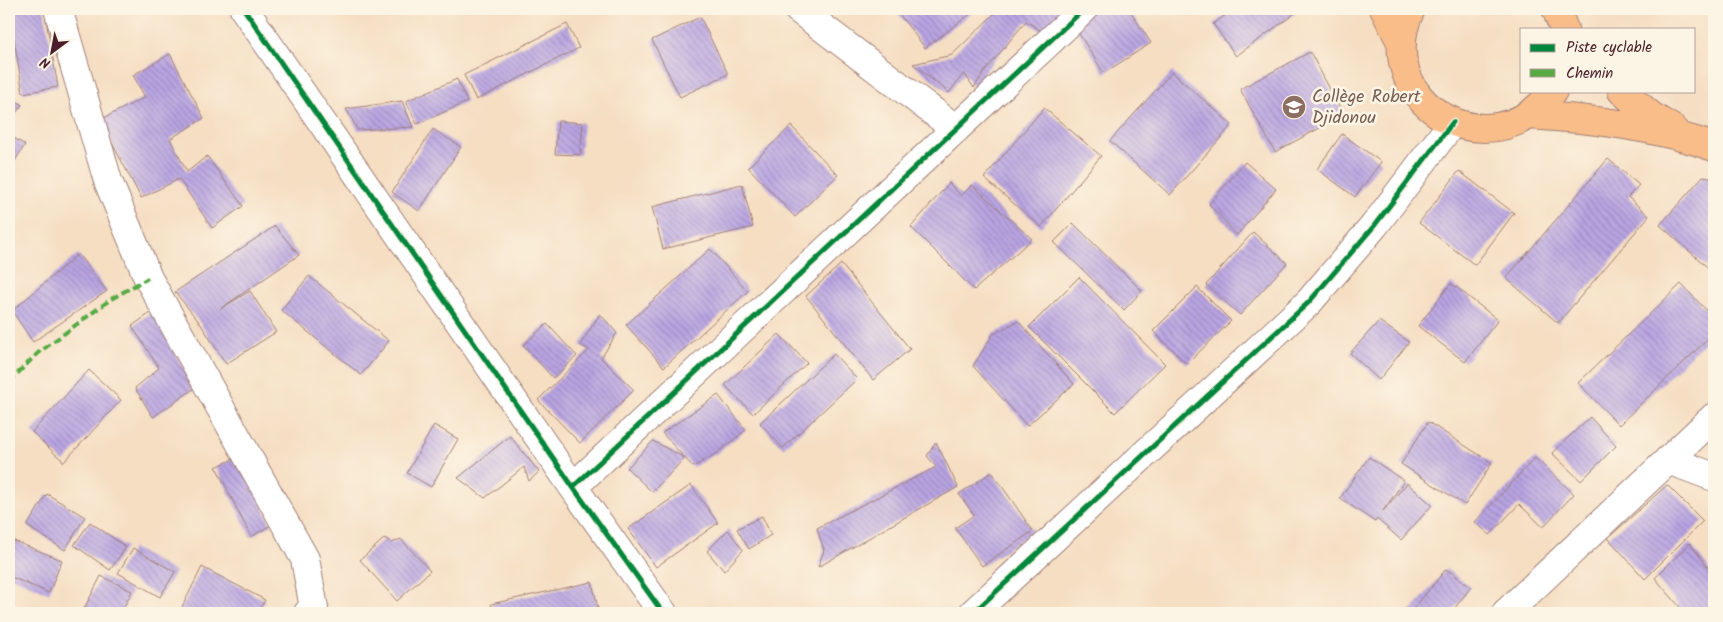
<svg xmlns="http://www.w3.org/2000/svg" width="1723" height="622" font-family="Kalam,sans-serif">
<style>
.building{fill:url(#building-back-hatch)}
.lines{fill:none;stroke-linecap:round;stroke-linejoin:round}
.minor-casing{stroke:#a07e76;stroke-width:30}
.major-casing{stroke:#a07e76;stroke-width:30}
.minor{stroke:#fff;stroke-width:28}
.major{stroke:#f8bd89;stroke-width:28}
.quiet{stroke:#57aa44;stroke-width:4;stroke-dasharray:8 4;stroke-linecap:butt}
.cycleway-casing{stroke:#fcf5e5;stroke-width:8}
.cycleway{stroke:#00873e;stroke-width:5}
.labels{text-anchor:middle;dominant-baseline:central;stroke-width:5;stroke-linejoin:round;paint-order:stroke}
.education-label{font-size:18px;fill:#785e54;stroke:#fcf5e5;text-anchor:start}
</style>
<defs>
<pattern id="building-back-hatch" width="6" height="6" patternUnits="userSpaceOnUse" patternTransform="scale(1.25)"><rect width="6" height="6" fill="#b9a5e3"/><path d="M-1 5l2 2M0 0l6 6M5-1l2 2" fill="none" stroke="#9886b8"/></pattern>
</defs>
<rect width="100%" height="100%" fill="#fcf5e5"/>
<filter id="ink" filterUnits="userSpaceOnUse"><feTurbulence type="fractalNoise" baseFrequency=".02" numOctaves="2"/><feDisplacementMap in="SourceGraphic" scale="10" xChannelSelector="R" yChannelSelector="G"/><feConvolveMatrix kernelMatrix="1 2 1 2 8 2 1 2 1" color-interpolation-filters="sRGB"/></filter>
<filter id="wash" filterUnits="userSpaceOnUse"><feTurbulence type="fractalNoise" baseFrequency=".0096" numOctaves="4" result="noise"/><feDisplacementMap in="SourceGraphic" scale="20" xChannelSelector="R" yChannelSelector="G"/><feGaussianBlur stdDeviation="1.12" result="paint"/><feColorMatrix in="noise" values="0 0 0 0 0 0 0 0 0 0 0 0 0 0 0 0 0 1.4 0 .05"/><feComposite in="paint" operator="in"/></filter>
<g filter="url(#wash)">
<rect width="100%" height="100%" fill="#f5dec2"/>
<g id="blocks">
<!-- building -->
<path class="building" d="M9,9H44L58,87L23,93Z
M895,9H977L925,48Z
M999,9H1063L1044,33L1026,21L982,75L974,88L964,73L949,93L913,64L952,55Z
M1093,9H1129L1151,43L1104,73L1072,23Z
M1234,9H1301L1236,56L1213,24Z
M700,17L728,74L680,97L652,40Z
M567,24L579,48L476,100L464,75Z
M1310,52L1344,115L1275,152L1240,89Z
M170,54L204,118L170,139L187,172L207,156L243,206L212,228L179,179L141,198L100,120L145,97L133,75Z
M1172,72L1232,125L1170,195L1110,141Z
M457,79L467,102L417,124L406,101Z
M9,95L22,105L9,122Z
M402,101L413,127L358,130L346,109Z
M1044,108L1101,156L1041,227L984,178Z
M558,121L583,123L580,155L555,154Z
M791,126L838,175L795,217L748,167Z
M433,129L461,147L419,211L392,192Z
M1342,134L1381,162L1355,197L1317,169Z
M9,135L25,145L9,170Z
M1608,159L1639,185L1628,197L1649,216L1558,323L1506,278Z
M1245,162L1276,189L1237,235L1209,204Z
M1459,171L1514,213L1475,265L1419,223Z
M1703,176L1714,178V273L1660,225Z
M949,183L961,196L972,185L1032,239L974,290L911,227Z
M742,184L753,227L663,249L652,207Z
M1073,223L1142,291L1124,310L1054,242Z
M275,226L299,255L220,309L250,291L276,332L226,364L200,323L175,292Z
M1253,232L1287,263L1240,315L1206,285Z
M710,249L748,291L664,367L626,325Z
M78,254L107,291L33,342L12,311Z
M841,264L910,349L873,380L806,296Z
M309,276L389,341L361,375L281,310Z
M1079,277L1165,364L1115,413L1029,327Z
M1451,283L1498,320L1465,362L1418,326Z
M1681,284L1714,318V333L1619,425L1578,383Z
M1197,287L1231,321L1187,364L1153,331Z
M152,312L195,388L153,417L135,388L159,368L132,326Z
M600,314L617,333L601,358L634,390L580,443L538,400L589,350L580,345Z
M1018,321L1074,384L1027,426L973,366L993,334Z
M1379,321L1409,342L1379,380L1350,353Z
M547,324L577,356L553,378L523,345Z
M779,334L807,363L753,414L725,385Z
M834,354L857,379L783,448L760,423Z
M89,370L121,400L64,462L32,432Z
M718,395L746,430L717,453L693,467L662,433Z
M1590,417L1616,446L1581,481L1552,453Z
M1428,422L1492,463L1465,505L1401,464Z
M434,425L458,439L431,487L407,473Z
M510,436L539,472L529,481L524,467L485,498L458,478Z
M653,441L685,458L652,492L627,468Z
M936,442L958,487L818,567L824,550L817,528L936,467L927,456Z
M240,456L271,525L251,537L216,467Z
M1369,457L1404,481L1383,511L1407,483L1432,505L1401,540L1377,519L1375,522L1340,498Z
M1535,458L1574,494L1543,527L1519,504L1490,535L1475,522Z
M992,472L1033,531L982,566L955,528L974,515L959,494Z
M691,485L718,523L656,567L628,529Z
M1667,485L1703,521L1645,579L1608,538Z
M47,494L85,517L65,550L27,526Z
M762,516L771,535L749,549L737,529Z
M90,522L126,547L110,570L74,545Z
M728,530L743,550L724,571L707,551Z
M385,538L392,543L401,539L430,571L397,601L360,560Z
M9,539L62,560L49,593L9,576Z
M1690,543L1714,576V613H1685L1655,578Z
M133,548L175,572L160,597L118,573Z
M202,567L265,600L257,613H179Z
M1446,569L1471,587L1451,613H1410Z
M101,576L132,591L121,613H93L84,609Z
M592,582L599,613H494L491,604Z"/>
</g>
</g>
<g filter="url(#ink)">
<use href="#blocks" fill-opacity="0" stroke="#a07e76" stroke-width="1"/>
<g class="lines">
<!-- minor casing -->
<g class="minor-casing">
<path id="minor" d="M58,9L108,181L148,278L305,559L314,608L308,613
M244,9L573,487L663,613
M798,9L956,129
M1668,460L1714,477
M573,487L1084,9
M973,613L1309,302L1374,226L1453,122
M1506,613L1714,417"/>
</g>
<!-- major casing -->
<g class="major-casing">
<path id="major" d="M1384,9L1402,44
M1411,9C1367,100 1490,176 1553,91
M1556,9L1564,29
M1622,91L1650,115L1673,129
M1529,115C1592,119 1654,126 1714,147"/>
</g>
<!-- minor -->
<use href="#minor" class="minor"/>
<!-- major -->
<use href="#major" class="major"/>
<!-- quiet -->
<path class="quiet" d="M9,382L38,353L111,299L148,278"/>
<!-- cycleway casing -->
<g class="cycleway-casing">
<path id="cycleway" d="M244,9L573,487L663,613
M573,487L1084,9
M973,613L1309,302L1374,226L1453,122"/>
</g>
<!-- cycleway -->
<use href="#cycleway" class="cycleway"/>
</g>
</g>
<!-- icons -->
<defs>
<g id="university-disc" transform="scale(1.25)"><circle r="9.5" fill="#8d6e63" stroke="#fcf5e5"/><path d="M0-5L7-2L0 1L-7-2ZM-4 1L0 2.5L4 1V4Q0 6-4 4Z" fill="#fff"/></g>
</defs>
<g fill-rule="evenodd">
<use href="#university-disc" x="1294" y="107"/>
</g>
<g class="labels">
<!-- education labels -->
<g class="education-label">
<text x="1312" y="97">Collège Robert<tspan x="1312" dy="21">Djidonou</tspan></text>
</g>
</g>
<!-- margin -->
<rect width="1723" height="622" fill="none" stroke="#fcf5e5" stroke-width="30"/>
<!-- legend -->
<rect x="1520" y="28" width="175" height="65" fill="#fcf5e5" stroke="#b59f9b"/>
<rect x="1530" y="44" width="25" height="8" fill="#00873e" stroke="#b59f9b"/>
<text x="1566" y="52" font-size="15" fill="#4a1f2b">Piste cyclable</text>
<rect x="1530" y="69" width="25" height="8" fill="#57aa44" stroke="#b59f9b"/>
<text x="1566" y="78" font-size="15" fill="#4a1f2b">Chemin</text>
<!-- north arrow -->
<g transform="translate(52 52) rotate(212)" stroke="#fcf5e5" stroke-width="4" paint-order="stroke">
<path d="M0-4L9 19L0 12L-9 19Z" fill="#4a1f2b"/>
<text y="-8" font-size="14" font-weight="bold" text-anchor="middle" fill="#4a1f2b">N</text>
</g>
</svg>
